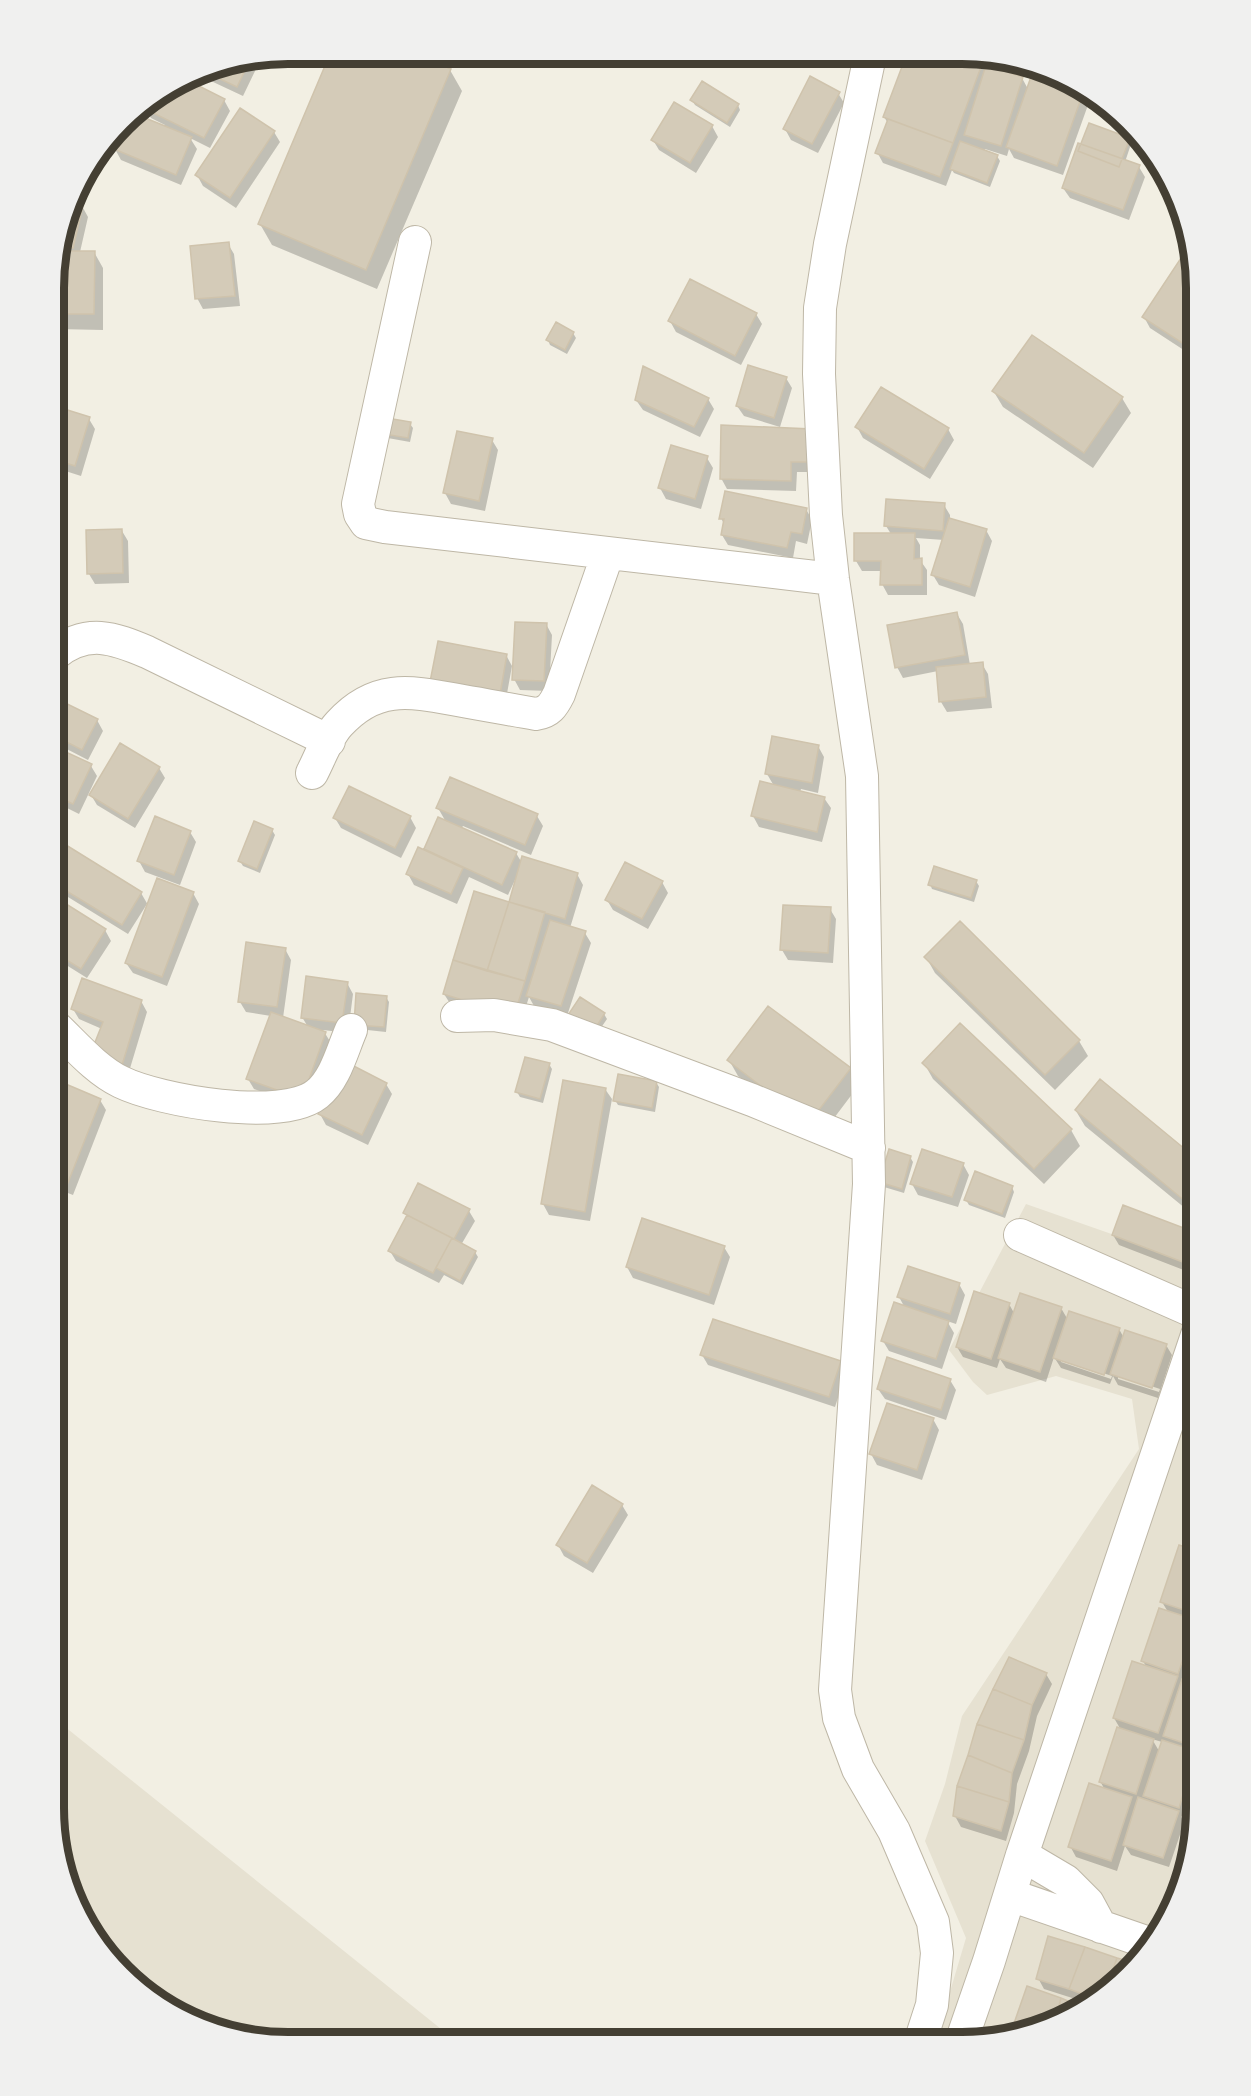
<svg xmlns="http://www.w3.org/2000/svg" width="1251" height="2096" font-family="'Work Sans',sans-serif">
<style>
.residential{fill:#e6e1d1}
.shadow{fill:#0003;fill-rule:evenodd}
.building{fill:#d4cbb8;stroke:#cfc3ac;stroke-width:1.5}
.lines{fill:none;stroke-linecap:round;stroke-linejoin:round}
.minor-casing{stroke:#beb7a6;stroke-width:34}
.minor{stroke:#fff;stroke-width:32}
.rim{fill:none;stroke:#443f33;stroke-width:8}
</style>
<rect width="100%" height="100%" fill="#f2efe3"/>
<!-- residential -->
<path class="residential" d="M1026,1204L1197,1264L1196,1823L1179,1897L1149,1950L1105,1993L1052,2024L962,2042H935L966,1938L925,1841L945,1784L962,1716L1139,1449L1132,1399L1056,1376L987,1395L973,1382L949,1350Z
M54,1718L456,2041L259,2040L199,2024L146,1994L102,1950L72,1897L54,1807Z"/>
<!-- shadow -->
<path class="shadow" d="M907,56H987L995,70L1022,78L1028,89L1082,94L1088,105L1063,175L1014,158L1009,149L1007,156L985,149L984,151L997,156L1000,161L990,187L954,173L952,170L946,186L883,163L877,152L888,123L884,117Z
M254,61L257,67L243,96L196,74Z
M450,70L462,91L377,289L272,245L260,224Z
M185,81L224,100L230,111L210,148L190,138L197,149L181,185L121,160L115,149L127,121L132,114L164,127L165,125L151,118L145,108L146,105Z
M838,93L844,103L818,153L791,140L785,129Z
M692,100L738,105L740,110L730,127L695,105Z
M712,126L718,137L696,173L659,150L653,140Z
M274,132L280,142L236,208L203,186L197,175Z
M1129,139L1131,144L1125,162L1139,167L1145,177L1129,220L1070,198L1063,188Z
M72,204L82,206L88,217L80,252H94L103,268V330L56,329V259Z
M228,244L234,254L240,306L203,309L197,298Z
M1181,260L1193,267L1197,289L1196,358L1150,328L1144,317Z
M756,314L762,324L741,365L676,332L670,321Z
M573,333L576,338L567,354L550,345L548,340Z
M786,378L792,388L780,427L744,416L737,406Z
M881,389L948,429L954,440L930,479L863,438L857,427Z
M994,392L1122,398L1131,413L1093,468L1003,407Z
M708,399L714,409L700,437L643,410L636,400Z
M56,408L89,419L95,429L81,476L56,468Z
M410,424L413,428L410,442L382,437Z
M812,430L817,472H797L796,491L727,489L721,478Z
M492,440L498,450L485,511L451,504L445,493Z
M707,458L713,468L701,509L666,499L660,488Z
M944,505L950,515V520L986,530L992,541L975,597L939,585L933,575L944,540L916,538L920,545V560L927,570V595H888L882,584V571H862L856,561L891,534L886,526Z
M806,509L812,520L807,544L796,541L793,558L728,545L722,535L724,524L721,518Z
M122,531L128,541L129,583L95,584L89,574L88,532Z
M957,614L963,624L970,665L982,664L988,674L992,708L947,712L941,702L938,671L903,678L897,667Z
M546,624L552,635L549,691L520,690L514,679Z
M506,655L512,666L504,710L437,697Z
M55,699L97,720L103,731L88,760L55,743Z
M818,746L824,757L818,793L801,789L800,792L824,798L831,808L822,842L759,827L753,816L774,786L767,774Z
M55,749L91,766L97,776L79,814L55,802Z
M159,768L165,778L135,828L97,805L91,795Z
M438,808L537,816L543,826L531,855L463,826L461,829L516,853L522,863L577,874L583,885L570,928L585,933L591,943L567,1016L534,1006L529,997L520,1025L451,1005L444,994L510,904L517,880H515L508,895L469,877L457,904L414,885L408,874L424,851L439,819L446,822Z
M410,817L416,828L401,858L341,828L335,818Z
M272,830L275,835L260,873L243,866L240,861Z
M190,832L196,842L180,885L145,872L139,861Z
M55,866L141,893L148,905L147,904L128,934L55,889Z
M976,881L979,886L974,902L932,889L930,884Z
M662,882L668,893L648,929L613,910L607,900Z
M193,893L199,904L167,986L133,973L126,963Z
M55,899L105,930L111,941L87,978L55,958Z
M830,909L836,919L833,963L788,960L782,950Z
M285,949L291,960L283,1018L308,1027L302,1017L347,983L353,994L348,1033L323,1030L331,1043L308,1108L254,1089L248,1079L271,1016L246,1012L240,1002Z
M926,957L1079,1041L1088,1056L1055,1090L935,973Z
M386,997L389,1002L386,1032L358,1029Z
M141,1001L147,1012L128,1075L98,1065L102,1029L79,1019L73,1009Z
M604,1014L607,1019L594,1038L570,1023Z
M960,1025L1071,1130L1080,1146L1044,1184L933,1079L924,1063Z
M729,1060L850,1069L859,1085L819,1138L738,1076Z
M549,1064L552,1069L543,1103L520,1097L517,1092Z
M55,1068L64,1081L62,1084L100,1100L106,1110L73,1195L55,1188V1101L61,1087L55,1093Z
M656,1082L659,1087L655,1112L618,1105L615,1100Z
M386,1084L392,1094L368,1145L326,1125L320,1114Z
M605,1089L612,1099L590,1221L549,1215L543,1204Z
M1076,1111L1197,1161V1218L1085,1126Z
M910,1157L913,1162L904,1193L884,1187L881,1182Z
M963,1164L969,1175L958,1207L918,1195L912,1184Z
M1012,1187L1014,1192L1005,1218L969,1205L966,1200Z
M469,1211L475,1221L461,1245L475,1252L478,1257L463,1285L444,1275L439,1283L396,1261L390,1251L408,1218L405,1213Z
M1113,1235H1197V1267L1194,1274L1119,1245Z
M724,1247L730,1257L714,1305L633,1278L627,1267Z
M959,1284L965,1295L956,1324L947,1321L954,1333L942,1369L889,1351L883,1341L905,1308L899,1297Z
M1009,1304L1014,1313L1061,1308L1068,1320L1119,1329L1124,1338L1166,1345L1172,1355L1158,1398L1118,1385L1113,1376L1110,1384L1061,1368L1054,1357L1046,1382L1006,1368L1000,1359L997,1368L963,1357L957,1347ZM1061,1359L1112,1376L1111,1379L1061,1362ZM1118,1375L1160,1389L1159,1392L1118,1379Z
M702,1355L840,1363L846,1373L835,1407L708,1365Z
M950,1380L956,1390L946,1420L885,1399L878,1389Z
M933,1419L939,1430L922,1480L877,1465L871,1454Z
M622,1505L628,1515L593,1573L564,1556L558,1545Z
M1197,1552L1196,1781L1184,1818L1181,1816L1184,1823L1169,1867L1131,1855L1125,1846L1117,1871L1076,1857L1070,1846L1105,1790L1100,1781L1121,1730L1114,1718L1147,1668L1143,1661L1168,1612L1162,1602ZM1187,1675L1192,1684L1185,1682ZM1152,1739L1162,1742L1159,1751Z
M1046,1674L1052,1684L1037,1716L1029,1751L1017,1784L1014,1813L1006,1841L961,1827L955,1816Z
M1049,1938L1135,1964L1105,1993L1088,2003L1044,1989L1038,1978Z
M1028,1988L1080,2008L1052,2024L1013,2032Z"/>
<!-- building -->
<path class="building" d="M330,54H416L451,69L366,270L258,224Z
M906,56H985L953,143L883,117Z
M249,62L237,87L203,71Z
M986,65L1023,77L1001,146L964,135Z
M1032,74L1083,93L1057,166L1006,147Z
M810,76L840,92L812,144L783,129Z
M187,80L225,99L204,138L143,108Z
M702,81L739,104L727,123L690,100Z
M674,102L713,125L690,163L651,140Z
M240,108L275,131L230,198L195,175Z
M133,113L192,137L176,175L114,149L124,126Z
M888,119L953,143L940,177L875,153Z
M1089,123L1130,138L1119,167L1078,151Z
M960,141L998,155L987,183L950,169Z
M1078,143L1140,165L1123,210L1062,188Z
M73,203L83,205L73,248L60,245Z
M229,242L235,296L195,299L190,246Z
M58,251H95L94,314H56V259Z
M1181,258L1192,265L1197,289V337L1190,348L1142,317Z
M690,279L757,313L735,356L668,321Z
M556,322L574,332L565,350L546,340Z
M1032,335L1123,397L1084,453L992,391Z
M748,365L787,377L774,418L736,406Z
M643,366L709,398L694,427L635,400Z
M881,387L949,428L924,469L855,427Z
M61,408L90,417L75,466L56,460V424Z
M381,417L411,422L408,438L378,433Z
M721,425L812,429V462H791V481L720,479Z
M457,431L493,438L479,501L443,493Z
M671,445L708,456L695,499L658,488Z
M725,491L807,508L802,534L791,532L787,548L721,535L724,519H719Z
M886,499L945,503L943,531L884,526Z
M949,518L987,529L970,587L931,575Z
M122,529L123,573L87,574L86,530Z
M854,533H915L914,559L922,558V585H880L881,561H854Z
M957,612L965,655L895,668L887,625Z
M515,622L547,623L544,681L512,680Z
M438,641L507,654L499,700L429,687Z
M983,662L986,697L939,702L936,667Z
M55,698L98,719L82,750L55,736Z
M772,736L819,745L812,783L765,774Z
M120,743L160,767L128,819L89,795Z
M55,747L92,764L73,804L55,796Z
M450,777L538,814L525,845L436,808Z
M760,781L825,797L817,832L751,816Z
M349,786L411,816L395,848L333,818Z
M155,816L191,831L174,875L137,861Z
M438,817L517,852L502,885L424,849Z
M254,821L273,829L257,869L238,861Z
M66,845L142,892L122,925L55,884V863Z
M418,847L463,868L451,894L406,874Z
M522,856L578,873L565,919L509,902Z
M625,862L663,881L642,919L605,900Z
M934,866L977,880L971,898L928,885Z
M157,878L194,892L162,977L125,963Z
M474,891L509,902L487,971L453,960Z
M55,897L106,929L81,969L55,953Z
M509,902L545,912L525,981L487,971Z
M783,905L831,907L828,953L780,950Z
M550,920L586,931L561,1006L526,996Z
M960,921L1080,1040L1045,1075L924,957Z
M246,942L286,948L277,1007L238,1002Z
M453,960L525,981L514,1016L443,994Z
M306,976L348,982L342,1023L301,1018Z
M82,978L142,1000L122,1065L90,1055L103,1022L71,1009Z
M356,993L387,996L384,1027L354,1025Z
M580,997L605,1013L591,1035L566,1018Z
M768,1006L851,1068L809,1123L727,1060Z
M271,1012L326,1032L302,1099L246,1079Z
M960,1023L1072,1129L1034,1169L922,1063Z
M525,1057L550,1063L540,1099L515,1092Z
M344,1061L387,1083L362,1135L318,1114Z
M618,1074L657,1081L652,1108L613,1101Z
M1100,1079L1197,1159V1211L1075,1110Z
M563,1080L606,1088L585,1212L541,1204Z
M61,1082L101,1099L67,1185L55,1180V1097Z
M889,1149L911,1156L902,1189L879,1182Z
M922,1149L964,1163L952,1197L910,1184Z
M975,1171L1013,1186L1002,1214L964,1200Z
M418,1183L470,1209L454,1239L403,1213Z
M1123,1205L1197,1233V1243L1188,1264L1112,1235Z
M407,1215L452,1238L433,1273L388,1251Z
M642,1218L725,1246L709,1295L626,1267Z
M452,1238L476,1251L460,1281L436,1268Z
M908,1266L960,1283L950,1314L897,1297Z
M974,1291L1010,1303L991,1359L956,1347Z
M1020,1293L1062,1307L1040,1372L998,1358Z
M894,1302L949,1321L936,1359L881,1341Z
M1069,1311L1120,1328L1104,1375L1053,1358Z
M713,1319L841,1361L829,1397L700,1355Z
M1125,1330L1167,1344L1152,1388L1110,1374Z
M887,1357L951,1379L941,1410L877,1389Z
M887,1403L934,1418L917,1470L869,1454Z
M592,1485L623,1504L587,1563L556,1545Z
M1192,1509L1197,1510V1541L1183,1536Z
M1179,1545L1197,1551L1196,1614L1160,1602Z
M1159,1608L1196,1620L1178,1674L1141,1661Z
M1197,1642V1679L1185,1676Z
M1009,1657L1047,1673L1032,1705L993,1689Z
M1132,1661L1178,1676L1158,1733L1113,1718Z
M1182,1679L1197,1684L1196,1747L1163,1736Z
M993,1689L1032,1705L1024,1740L977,1724Z
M977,1724L1024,1740L1012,1773L968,1755Z
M1117,1727L1154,1739L1136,1794L1099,1782Z
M1162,1740L1196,1751L1179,1808L1143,1796Z
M968,1755L1012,1773L1009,1802L957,1786Z
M1089,1783L1132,1797L1111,1861L1068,1847Z
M957,1786L1009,1802L1001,1831L953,1816Z
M1138,1797L1179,1811L1163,1858L1123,1845Z
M1048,1936L1085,1947L1069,1989L1036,1979Z
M1085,1947L1117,1958L1104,1994L1096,1999L1069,1989Z
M1117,1958L1135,1963L1104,1994Z
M1027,1986L1061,1998L1055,2022L1011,2032Z
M1061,1998L1082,2007L1055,2022Z"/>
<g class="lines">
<!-- minor casing -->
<g class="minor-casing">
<path id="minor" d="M870,56L830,244L820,308L819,374L826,515L833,579L862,776L869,1184L835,1690L839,1718L858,1769L894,1831L933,1922L937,1953L932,2005L920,2042
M415,242L358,504L360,514L366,523L385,527L833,579
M55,654C87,628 114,638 147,652L329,741
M312,773C320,758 327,737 339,724C377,682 413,692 463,701C487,705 512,710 536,714C549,712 553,706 559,694L608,553
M457,1016L494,1015L552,1025L752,1100L869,1148
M55,1026C75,1045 96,1070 121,1082C160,1101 282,1122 317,1094C335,1080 342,1051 351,1030
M1020,1235L1197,1313
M1022,1855L1066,1881L1088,1903L1101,1927
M1010,1895L1152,1944
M961,2042L989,1961L1022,1855L1197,1335"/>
</g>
<!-- minor -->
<use href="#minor" class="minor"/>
</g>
<!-- crop -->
<path d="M0 0H1251V2096H0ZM288 64H962A224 224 0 0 1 1186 288V1808A224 224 0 0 1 962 2032H288A224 224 0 0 1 64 1808V288A224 224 0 0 1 288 64Z" fill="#f0f0ef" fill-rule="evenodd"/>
<path class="rim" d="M288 64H962A224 224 0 0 1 1186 288V1808A224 224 0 0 1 962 2032H288A224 224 0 0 1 64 1808V288A224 224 0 0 1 288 64Z"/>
</svg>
